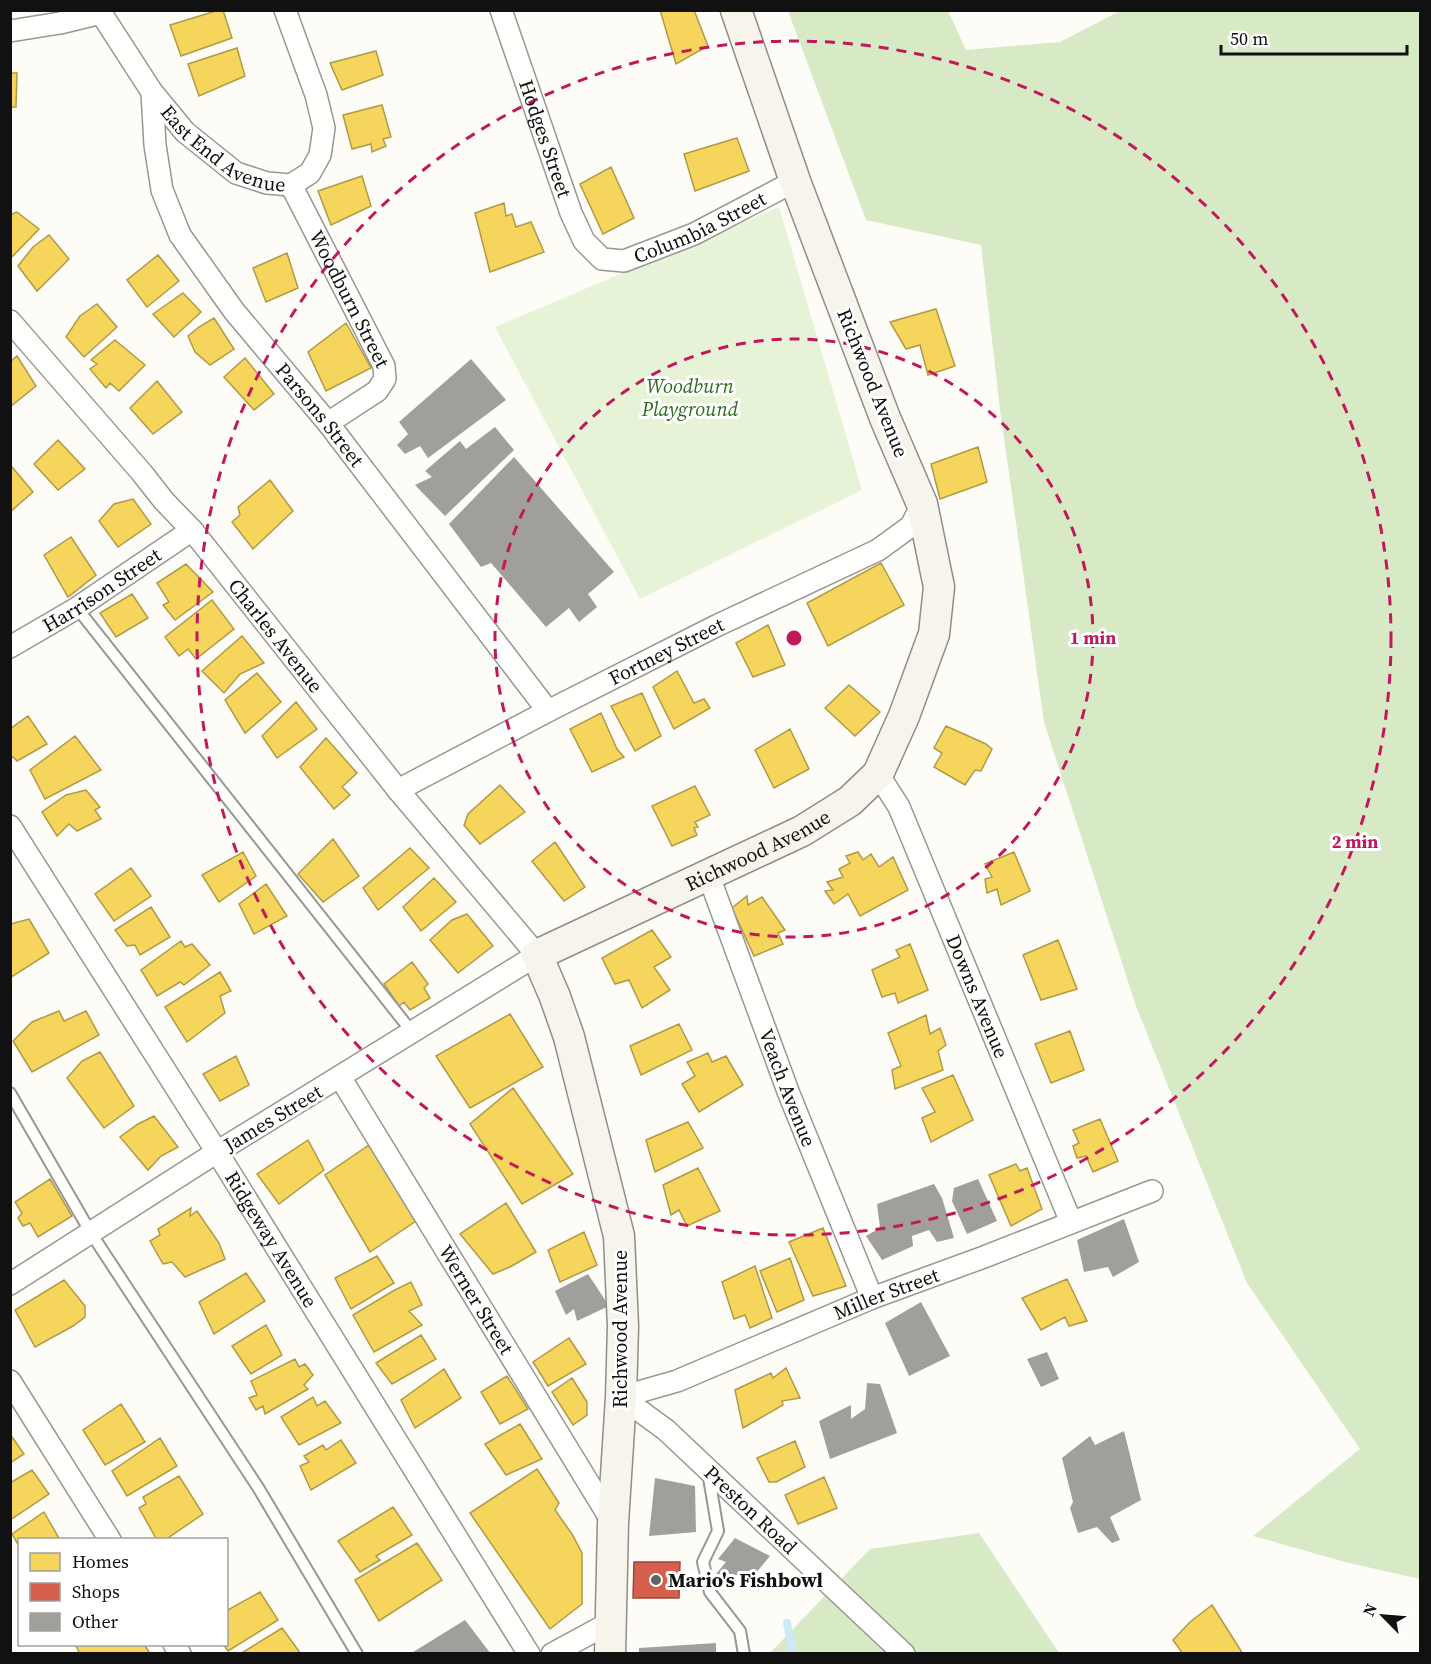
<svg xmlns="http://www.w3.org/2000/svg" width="1431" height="1664" font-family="'Source Serif 4',serif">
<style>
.green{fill:#e7f3d7}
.forest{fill:#d8eac5}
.homes{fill:#f6d55c;stroke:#b19a46;stroke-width:1.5}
.shops{fill:#d6604d;stroke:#9b483b;stroke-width:1.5}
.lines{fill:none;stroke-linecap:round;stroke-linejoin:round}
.stream{stroke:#cde8f7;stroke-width:8}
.building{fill:#a19f9c}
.lane-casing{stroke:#979795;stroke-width:14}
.street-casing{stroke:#979795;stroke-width:24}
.secondary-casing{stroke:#8e8d8b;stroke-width:33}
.lane{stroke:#fffffe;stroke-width:10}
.street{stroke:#fffffe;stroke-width:21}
.secondary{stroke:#f6f4eb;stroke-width:30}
.ring{fill:none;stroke:#c2185b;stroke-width:3;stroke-dasharray:10 8}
.poi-dot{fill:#646362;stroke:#fff;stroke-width:2}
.labels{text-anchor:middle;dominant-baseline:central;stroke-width:6;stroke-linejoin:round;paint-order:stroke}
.street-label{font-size:20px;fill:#111;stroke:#fff}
.park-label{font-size:20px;font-style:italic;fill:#2f6b1f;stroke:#fff}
.poi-label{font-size:20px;font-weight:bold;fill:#111;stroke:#fff;text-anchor:start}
.centre{fill:#c2185b;stroke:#fff;stroke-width:3}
.ring-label{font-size:18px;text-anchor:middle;font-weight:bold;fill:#c2185b;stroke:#fff;stroke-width:6;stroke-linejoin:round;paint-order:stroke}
</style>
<rect width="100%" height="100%" fill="#fdfcf7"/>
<!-- green -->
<path class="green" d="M779,207L862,490L640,599L495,327Z"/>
<!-- forest -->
<path class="forest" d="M788,11H948L966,50L1060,42L1120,11H1420V1579L1345,1562L1253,1536L1360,1449L1247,1283L1136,1006L1044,722L1000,409L981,245L866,220Z
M979,1533L1059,1653L769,1654L870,1549Z"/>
<!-- homes -->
<path class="homes" d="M219,10H223L232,38L181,56L170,25Z
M660,10H694L708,46L676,64Z
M237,48L245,76L199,96L188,64Z
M376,51L383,75L342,90L330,63Z
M10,73H17L16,107H10Z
M382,105L391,137L383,139L386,146L372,152L371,144L352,149L343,115Z
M737,138L749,171L695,191L684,154Z
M611,167L634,218L603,234L580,184Z
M362,176L371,206L331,225L318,191Z
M504,203L506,216L512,214L516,227L531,222L544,252L490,272L475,213Z
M17,212L39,229L10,259V215Z
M49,235L69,259L37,291L18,266L33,247Z
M287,253L298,288L266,302L253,268Z
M158,255L179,281L147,307L127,280Z
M183,293L201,312L174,337L153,314Z
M97,304L117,327L84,357L66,337L80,316Z
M936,309L955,366L928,375L920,345L906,349L890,322Z
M214,318L234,349L210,365L195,352L188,336L199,327Z
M346,323L371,368L326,391L308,352Z
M115,340L145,365L119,391L110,383L106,388L90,369L97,364L91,360Z
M17,356L36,386L10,407V362Z
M245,358L274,394L254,410L224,377Z
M157,381L182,412L153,434L130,408Z
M58,440L85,469L58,490L34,464Z
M978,447L987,482L940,499L931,464Z
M12,467L33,492L10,512V468Z
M270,480L293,511L253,549L232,522L240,515L238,507Z
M133,499L151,524L118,547L99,521L114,504Z
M71,537L96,575L68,597L44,555Z
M881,563L904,605L828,646L807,603Z
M186,564L213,592L175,620L163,605L169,602L157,583Z
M132,594L148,618L116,637L100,613Z
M212,600L234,629L196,659L188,649L179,656L165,637Z
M768,625L785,665L753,677L736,643Z
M242,636L264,663L240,674L224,693L202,671Z
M677,671L694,703L704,699L710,708L674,729L653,687Z
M257,673L281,702L245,733L225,700Z
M849,685L880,712L855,736L825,708Z
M642,693L661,736L635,751L611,706Z
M296,702L317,729L277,758L262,736Z
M601,713L617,749L624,757L592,772L570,729Z
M28,716L47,744L17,761L13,757L10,758V729Z
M946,726L986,744L992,749L981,771L975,770L965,785L934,767L942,753L934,748Z
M790,729L809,769L774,788L755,750Z
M75,736L101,770L45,799L30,770Z
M326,738L357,773L342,787L350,795L334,809L300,767Z
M500,785L525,812L480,844L464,825L468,814Z
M695,786L710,815L695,822L698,827L694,828L697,835L672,846L652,806Z
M86,790L100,807L95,810L101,819L77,831L69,824L57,836L42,812L66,795Z
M333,839L359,876L323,902L298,874Z
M555,842L585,887L564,901L532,861Z
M410,848L429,868L378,910L363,888Z
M243,852L256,876L219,902L202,875Z
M858,852L863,860L871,854L879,867L893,857L908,890L860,916L848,894L834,904L825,891L833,890L827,882L843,877L839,869L850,863L846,856Z
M1014,852L1030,891L1001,905L997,889L987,893L985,879L992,877L985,864Z
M131,868L151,896L114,921L95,894Z
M434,878L456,902L421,931L403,907Z
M266,884L287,916L254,934L239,904Z
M747,896L748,905L762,897L785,930L778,933L783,944L754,956L732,908Z
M151,907L170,937L140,955L135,945L127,946L115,930Z
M467,914L493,946L458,973L430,940L452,920Z
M29,919L49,953L10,978V926L14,923Z
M652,930L671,957L654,967L670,990L642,1008L629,980L615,984L602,958Z
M1058,940L1077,989L1041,1000L1023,955Z
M181,941L185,947L192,944L210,965L184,985L180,982L157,996L141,970Z
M910,944L928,990L898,1003L895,993L882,997L872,970L900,957L896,950Z
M412,962L428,984L424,988L430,998L410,1010L404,1002L399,1006L384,984Z
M220,972L231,991L220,996L225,1013L187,1042L165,1007Z
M59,1011L64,1021L86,1011L99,1035L32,1072L13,1041L32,1022Z
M510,1014L543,1067L470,1108L436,1056Z
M926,1015L930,1034L940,1028L946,1045L938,1051L943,1070L895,1089L892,1070L901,1066L888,1033Z
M679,1024L692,1050L641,1075L630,1046Z
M1070,1031L1084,1070L1051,1083L1035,1044Z
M100,1052L134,1106L104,1128L67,1078L82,1061Z
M708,1053L712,1062L726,1056L743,1085L699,1112L682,1084L695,1076L687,1062Z
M236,1056L249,1085L220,1101L203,1074Z
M953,1075L973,1120L931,1142L922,1118L935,1112L922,1088Z
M513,1088L573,1174L522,1204L470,1124Z
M154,1116L178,1147L161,1156L148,1170L120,1137L138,1124Z
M1100,1119L1118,1161L1093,1172L1086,1156L1077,1158L1073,1146L1079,1143L1073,1130Z
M688,1122L703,1148L655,1172L646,1140Z
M308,1140L324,1170L279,1204L257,1174Z
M369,1145L416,1221L370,1252L325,1175Z
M1016,1164L1020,1171L1027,1168L1042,1209L1011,1226L989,1175Z
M698,1168L720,1211L687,1226L679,1210L671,1215L663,1185Z
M50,1179L72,1216L38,1237L30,1223L23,1226L18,1218L22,1213L15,1202Z
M506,1203L536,1252L510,1267L493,1274L460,1234Z
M191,1208L190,1216L197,1211L219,1243L225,1259L185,1277L172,1262L163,1264L150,1241L160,1235L158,1229Z
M823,1228L846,1286L813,1296L789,1242Z
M584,1232L597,1265L560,1282L548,1250Z
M377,1256L394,1283L351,1309L335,1278Z
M790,1258L804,1300L777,1312L760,1271Z
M755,1266L772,1318L750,1328L745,1315L734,1319L722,1282Z
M246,1273L265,1301L214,1334L199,1302Z
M1067,1279L1087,1321L1069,1326L1065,1317L1041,1330L1022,1298Z
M64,1280L85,1306V1317L73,1326L35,1347L15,1310Z
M411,1282L422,1305L409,1311L422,1325L374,1352L353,1315L393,1291Z
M266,1325L282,1355L251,1374L232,1346Z
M421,1335L436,1359L392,1384L376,1363Z
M569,1338L586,1364L548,1386L533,1362Z
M295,1359L299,1367L305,1364L313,1375L304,1385L308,1389L265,1414L263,1406L256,1410L249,1398L257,1395L251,1381Z
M786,1368L800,1398L782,1401L783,1405L743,1428L735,1390L771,1373L773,1378Z
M444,1369L461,1398L415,1428L401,1400Z
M507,1376L528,1409L500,1424L481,1392Z
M572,1378L587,1402V1415L573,1425L552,1392Z
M313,1397L317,1406L325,1401L341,1423L299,1445L281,1417Z
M121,1404L145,1442L105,1465L83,1430Z
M520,1424L542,1459L506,1475L485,1444Z
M10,1434L24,1454L10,1463Z
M160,1438L177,1466L127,1496L112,1471Z
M341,1440L356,1463L311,1490L300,1466L309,1462L304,1456L323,1445L326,1450Z
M795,1441L805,1467L776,1482H769L757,1458Z
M537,1469L559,1503L555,1510L572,1534L582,1553V1604L550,1629L470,1513Z
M32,1470L49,1494L10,1520V1483Z
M179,1476L203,1514L165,1540H157L139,1508L146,1504L143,1497Z
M824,1477L837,1508L798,1524L785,1495Z
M393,1507L412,1535L376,1556L380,1560L360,1572L338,1541Z
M44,1512L60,1540H20V1548L12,1534Z
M417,1543L442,1580L379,1621L355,1580Z
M260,1592L278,1620L228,1651L223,1644H226V1611Z
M1212,1605L1243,1654H1183L1173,1640L1190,1622Z
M282,1628L301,1654H240Z
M75,1644H144L149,1652L146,1654H80Z"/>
<!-- shops -->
<path class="shops" d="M634,1562H680L679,1598H633Z"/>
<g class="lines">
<!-- stream -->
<path class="stream" d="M787,1623L793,1654"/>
</g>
<!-- building -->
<path class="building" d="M471,359L506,400L428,458L420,446L405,454L397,445L408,434L399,422Z
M495,427L514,450L445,516L415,485L432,477L425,471L460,441L466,449Z
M514,457L614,572L588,594L597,607L579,622L569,608L546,627L491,563L481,567L449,524Z
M978,1179L997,1221L967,1234L952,1201L954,1188Z
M934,1184L942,1198L954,1238L937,1242L929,1230L912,1236L913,1246L882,1260L866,1236L880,1228L877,1204Z
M1124,1219L1139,1262L1113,1277L1108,1267L1084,1272L1077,1240Z
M588,1274L609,1306L577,1321L574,1309L566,1315L555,1291Z
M921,1302L950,1356L909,1376L885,1323Z
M1047,1352L1059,1379L1041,1387L1027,1359Z
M867,1383L880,1384L897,1433L830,1459L819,1421L851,1405V1419L865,1409Z
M1124,1431L1141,1500L1110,1517L1120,1540L1112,1543L1097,1527L1078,1533L1070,1508L1073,1502L1062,1458L1090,1436L1095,1445Z
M655,1478L695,1486L696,1532L649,1536Z
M735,1538L770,1556L751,1579L736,1575L730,1584L716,1574L726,1562L718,1559Z
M465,1620L491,1654H410Z
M716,1643V1654H639V1648Z"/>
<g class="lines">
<!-- lane casing -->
<g class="lane-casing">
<path id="lane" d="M77,608L412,1032
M10,1093L91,1233L259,1489L357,1654
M708,1472L718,1531L703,1562L710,1592L740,1631L744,1654"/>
</g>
<!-- street casing -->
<g class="street-casing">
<g id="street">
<path id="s1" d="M99,10L152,92L185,132L236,173L267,183L291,185L310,173L320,155L324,128L316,95L285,10"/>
<path id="s2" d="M501,10L571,213L584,241L602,259L624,261L694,234L795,181"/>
<path d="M10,31L60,23L101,13"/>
<path id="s3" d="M152,92L155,145L162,190L180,235L234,311L328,423L548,711"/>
<path id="s4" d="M291,185L384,366L385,379L377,391L328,423"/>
<path id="s5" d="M10,321L142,473L164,501L192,530L398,790L537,955L217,1152L10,1284"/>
<path id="s6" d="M10,647L77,608L192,530"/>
<path id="s7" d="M878,774L899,807L1071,1222"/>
<path id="s8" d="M398,790L548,711L716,626L878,550L911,526L922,504"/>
<path id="s9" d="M10,826L217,1152L529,1654"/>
<path id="s10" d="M708,874L789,1094L872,1298"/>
<path id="s11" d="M340,1077L613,1523"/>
<path d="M10,1381L110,1540"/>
<path id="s12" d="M621,1397L677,1381L872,1298L984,1257L1152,1191"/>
<path id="s13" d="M621,1397L666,1430L904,1654"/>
<path d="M174,1644L180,1654"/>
<path d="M552,1654L611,1622"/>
</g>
</g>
<!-- secondary casing -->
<g class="secondary-casing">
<g id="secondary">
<path id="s14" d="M610,1654L613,1523L621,1397L623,1326L619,1236L569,1037L555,997L537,955L802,831L850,801L878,774L904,716L934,634L939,587L922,504L885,418L795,181L736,10"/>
</g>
</g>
<!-- lane -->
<use href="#lane" class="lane"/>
<!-- street -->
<use href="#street" class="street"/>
<!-- secondary -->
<use href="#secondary" class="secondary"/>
</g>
<!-- distance rings -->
<g class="ring">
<circle cx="794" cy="638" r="299"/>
<circle cx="794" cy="638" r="597"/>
</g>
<!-- markers -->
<circle class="poi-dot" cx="656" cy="1580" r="6"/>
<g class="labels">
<!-- street labels -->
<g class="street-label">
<text stroke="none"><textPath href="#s2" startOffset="136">Hodges Street</textPath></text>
<text stroke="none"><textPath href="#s1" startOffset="192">East End Avenue</textPath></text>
<text stroke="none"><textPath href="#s2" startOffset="376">Columbia Street</textPath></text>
<text stroke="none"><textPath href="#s4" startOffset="128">Woodburn Street</textPath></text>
<text transform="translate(873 383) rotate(68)">Richwood Avenue</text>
<text stroke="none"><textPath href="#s3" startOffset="375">Parsons Street</textPath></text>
<text stroke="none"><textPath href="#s6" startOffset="108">Harrison Street</textPath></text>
<text stroke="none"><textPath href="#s5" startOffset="412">Charles Avenue</textPath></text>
<text stroke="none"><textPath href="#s8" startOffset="302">Fortney Street</textPath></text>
<text stroke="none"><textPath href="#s14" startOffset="956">Richwood Avenue</textPath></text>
<text stroke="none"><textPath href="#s7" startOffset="244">Downs Avenue</textPath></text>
<text stroke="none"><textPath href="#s10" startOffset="228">Veach Avenue</textPath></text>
<text transform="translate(273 1118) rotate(-31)">James Street</text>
<text stroke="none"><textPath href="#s9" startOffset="489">Ridgeway Avenue</textPath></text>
<text stroke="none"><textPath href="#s12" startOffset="285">Miller Street</textPath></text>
<text stroke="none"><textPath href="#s11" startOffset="261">Werner Street</textPath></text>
<text transform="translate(620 1329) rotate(-90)">Richwood Avenue</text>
<text stroke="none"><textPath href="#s13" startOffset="172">Preston Road</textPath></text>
</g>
<!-- park labels -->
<g class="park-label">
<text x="690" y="386">Woodburn<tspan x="690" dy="23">Playground</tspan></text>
</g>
<!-- poi labels -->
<g class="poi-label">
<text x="668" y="1580">Mario's Fishbowl</text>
</g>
</g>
<circle cx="794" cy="638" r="9" class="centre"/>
<g class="ring-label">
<text x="1093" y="644">1 min</text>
<text x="1355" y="848">2 min</text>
</g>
<!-- border -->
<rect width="1431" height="1664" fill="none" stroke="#111111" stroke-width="24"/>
<!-- legend -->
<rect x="18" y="1538" width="210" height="108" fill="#ffffff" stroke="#a0a0a0" stroke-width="1.5"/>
<rect x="30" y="1553" width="30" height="18" fill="#f6d55c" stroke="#a0a0a0" stroke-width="1.5"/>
<text x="72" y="1568" font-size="18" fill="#111111">Homes</text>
<rect x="30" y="1583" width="30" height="18" fill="#d6604d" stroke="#a0a0a0" stroke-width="1.5"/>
<text x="72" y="1598" font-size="18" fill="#111111">Shops</text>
<rect x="30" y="1613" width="30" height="18" fill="#a19f9c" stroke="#a0a0a0" stroke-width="1.5"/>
<text x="72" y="1628" font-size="18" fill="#111111">Other</text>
<!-- north arrow -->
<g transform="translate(1383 1616) rotate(295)" stroke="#ffffff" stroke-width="4.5" paint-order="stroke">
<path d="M0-4.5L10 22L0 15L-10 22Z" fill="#111111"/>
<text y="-9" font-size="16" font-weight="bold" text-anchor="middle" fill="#111111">N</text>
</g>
<!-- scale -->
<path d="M1221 45v9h186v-9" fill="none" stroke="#111111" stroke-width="3"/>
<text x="1230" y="45" font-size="18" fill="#111111" stroke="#ffffff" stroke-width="4.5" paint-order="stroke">50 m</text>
</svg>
